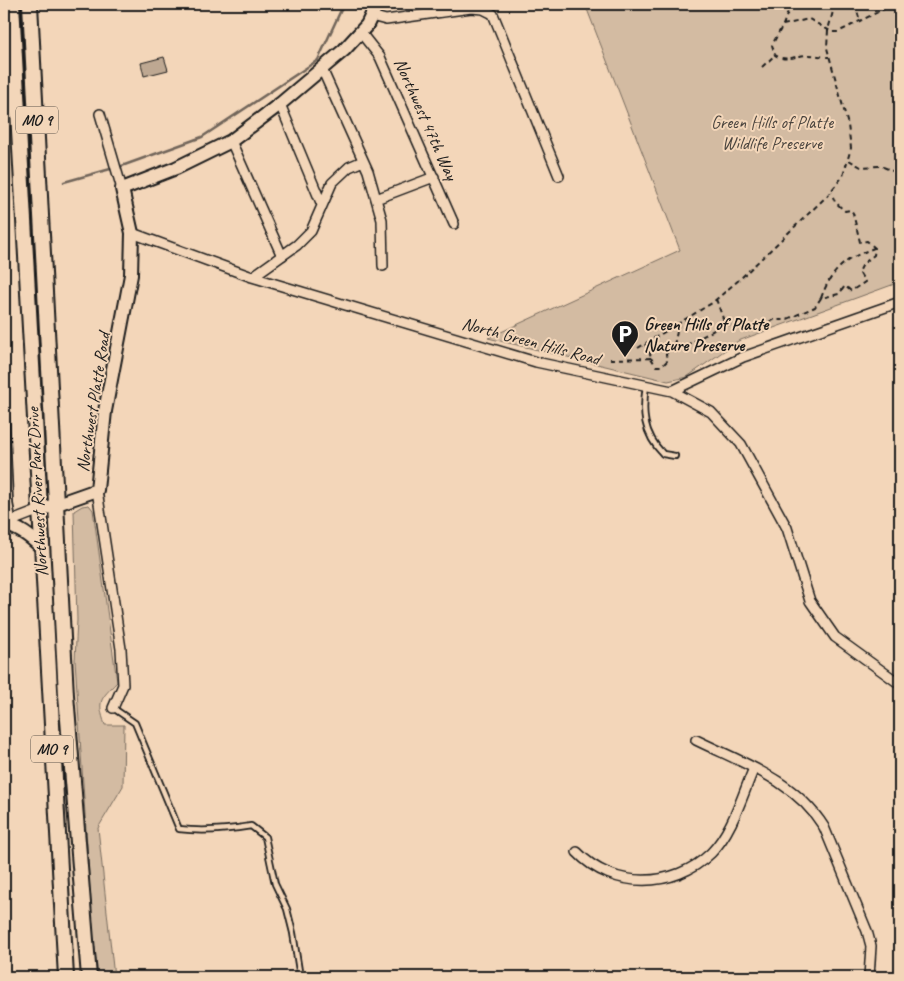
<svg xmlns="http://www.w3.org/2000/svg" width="904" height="981" font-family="Caveat,sans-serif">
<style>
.green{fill:#d3bba2;stroke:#786c5f}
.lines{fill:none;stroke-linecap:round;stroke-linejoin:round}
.stream{stroke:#71655a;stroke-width:2.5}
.building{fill:#bea892;stroke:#1c1c1c}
.lane-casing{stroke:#1c1c1c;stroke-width:8}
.street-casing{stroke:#1c1c1c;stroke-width:12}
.secondary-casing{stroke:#1c1c1c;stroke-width:16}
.primary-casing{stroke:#1c1c1c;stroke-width:18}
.path{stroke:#1c1c1c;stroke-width:2;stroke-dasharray:5 4;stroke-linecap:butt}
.lane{stroke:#f3d6b9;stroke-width:4.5}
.street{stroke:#f3d6b9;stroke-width:9}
.secondary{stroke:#f3d6b9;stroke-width:12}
.primary{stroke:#f3d6b9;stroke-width:14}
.labels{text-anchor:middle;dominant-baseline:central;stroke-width:4;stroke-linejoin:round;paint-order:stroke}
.shield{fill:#f3d6b9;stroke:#5c544b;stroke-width:1}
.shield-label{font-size:16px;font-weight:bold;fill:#1c1c1c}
.street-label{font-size:18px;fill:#1c1c1c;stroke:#f3d6b9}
.park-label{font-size:18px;fill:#4a443e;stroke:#f3d6b9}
.poi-label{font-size:18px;font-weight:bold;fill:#1c1c1c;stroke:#f3d6b9;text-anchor:start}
</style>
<rect width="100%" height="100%" fill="#f3d6b9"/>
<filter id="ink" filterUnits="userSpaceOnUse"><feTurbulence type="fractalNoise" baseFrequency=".02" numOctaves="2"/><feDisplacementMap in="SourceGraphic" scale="10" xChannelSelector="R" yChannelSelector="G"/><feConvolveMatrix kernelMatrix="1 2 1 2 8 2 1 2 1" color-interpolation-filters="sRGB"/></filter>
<g filter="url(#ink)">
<!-- green -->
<path class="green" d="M585,4H900V282L738,341L687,377L668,381L488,338L680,250Z
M89,505L93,510L117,682C100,700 97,700 105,725H124L123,786L98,828L114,977H98L92,922L75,660L77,620L74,511L82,506Z"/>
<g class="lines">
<!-- stream -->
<path class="stream" d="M119,167L202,137L318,60L341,10L346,4
M64,182L114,168"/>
</g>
<!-- building -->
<path class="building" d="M164,57L168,70L144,76L141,63Z"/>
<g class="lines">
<!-- lane casing -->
<g class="lane-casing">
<path id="lane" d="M4,370L10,504L13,520
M646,385C642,413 643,433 663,454L675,456
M113,708L135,723L179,829C203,832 227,830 251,826L265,837L275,884L287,909L293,933L300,977"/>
</g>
<!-- street casing -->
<g class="street-casing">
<path id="street" d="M371,16L386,20L471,8L483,9L493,14L559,176
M361,33L380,57L454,224
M322,69L368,171L382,220L383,266
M280,104L322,205
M100,114L122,189
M231,141L282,256
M376,199L434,177
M132,233L252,277L536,362L672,391L711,412L741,444L787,528L810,601L835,637L900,684
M252,277L297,245L311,231L332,183L349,167L363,161
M672,391L743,357L900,302
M97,490L121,649L123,685L113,708
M4,524L40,510
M696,740C745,764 794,780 824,827L867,931L871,946L869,977
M577,852C613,890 674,889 711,853C732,832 742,796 754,768"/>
</g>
<!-- secondary casing -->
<g class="secondary-casing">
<path id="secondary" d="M40,510L97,490L105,411L131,275L132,233L122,189L176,168L231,141L280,104L344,50L367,25L377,4
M4,525C19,527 31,537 42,548"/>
</g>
<!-- primary casing -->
<g class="primary-casing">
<path id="primary" d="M12,4L66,977
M30,4L66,695L89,977"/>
</g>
<!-- path -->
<path class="path" d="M791,4L783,25L772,45L775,55C787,63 795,55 809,55C815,55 822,57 829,57
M855,4L860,21
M783,25L809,19L832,32H838L884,9L889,4
M762,67L775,55
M849,160L861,167L881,166L900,174
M821,298C832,269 845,259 874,248
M716,299L725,324
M674,345L679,323
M638,348L712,303L740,279L827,196L843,176L851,148L848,125L827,48L828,30L835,4
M651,358L656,366H662L667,361L666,354L674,345L685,346L725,324L750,327L774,320H785L815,307L821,298L839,294L845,286L851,291L865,282L859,272L863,264L874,255L875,248L867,241L860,242L853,213L851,210L845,211L835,202L831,192
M610,359L652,358L645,344"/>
<!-- lane -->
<use href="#lane" class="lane"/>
<!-- street -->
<use href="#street" class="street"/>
<!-- secondary -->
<use href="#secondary" class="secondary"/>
<!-- primary -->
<use href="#primary" class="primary"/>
</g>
</g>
<!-- icons -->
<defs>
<g id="parking-pin" transform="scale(1.4375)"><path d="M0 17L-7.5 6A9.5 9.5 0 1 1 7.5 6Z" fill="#1c1c1c" stroke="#f3d6b9"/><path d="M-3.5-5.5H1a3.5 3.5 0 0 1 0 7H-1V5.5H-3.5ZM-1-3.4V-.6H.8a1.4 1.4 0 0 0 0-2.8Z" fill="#fff"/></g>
</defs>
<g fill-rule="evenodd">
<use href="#parking-pin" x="625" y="334"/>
</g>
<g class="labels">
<!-- shield labels -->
<g class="shield">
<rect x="16" y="106.5" width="42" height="27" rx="4"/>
<rect x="31" y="735.5" width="42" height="27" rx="4"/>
</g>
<g class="shield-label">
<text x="37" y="120">MO 9</text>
<text x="52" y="749">MO 9</text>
</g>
<!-- street labels -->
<g class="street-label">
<text transform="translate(426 119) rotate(66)">Northwest 47th Way</text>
<text transform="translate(531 341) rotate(15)">North Green Hills Road</text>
<text transform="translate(93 402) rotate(-81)">Northwest Platte Road</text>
<text transform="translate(37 492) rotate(-93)">Northwest River Park Drive</text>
</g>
<!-- park labels -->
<g class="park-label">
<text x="772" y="122">Green Hills of Platte<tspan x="772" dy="21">Wildlife Preserve</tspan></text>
</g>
<!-- poi labels -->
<g class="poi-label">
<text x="644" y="324">Green Hills of Platte<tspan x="644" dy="21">Nature Preserve</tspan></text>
</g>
</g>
<!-- margin -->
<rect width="904" height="981" fill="none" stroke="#f3d6b9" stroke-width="20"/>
<rect x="10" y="10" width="884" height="961" fill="none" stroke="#1c1c1c" stroke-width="2" filter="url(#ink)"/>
</svg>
